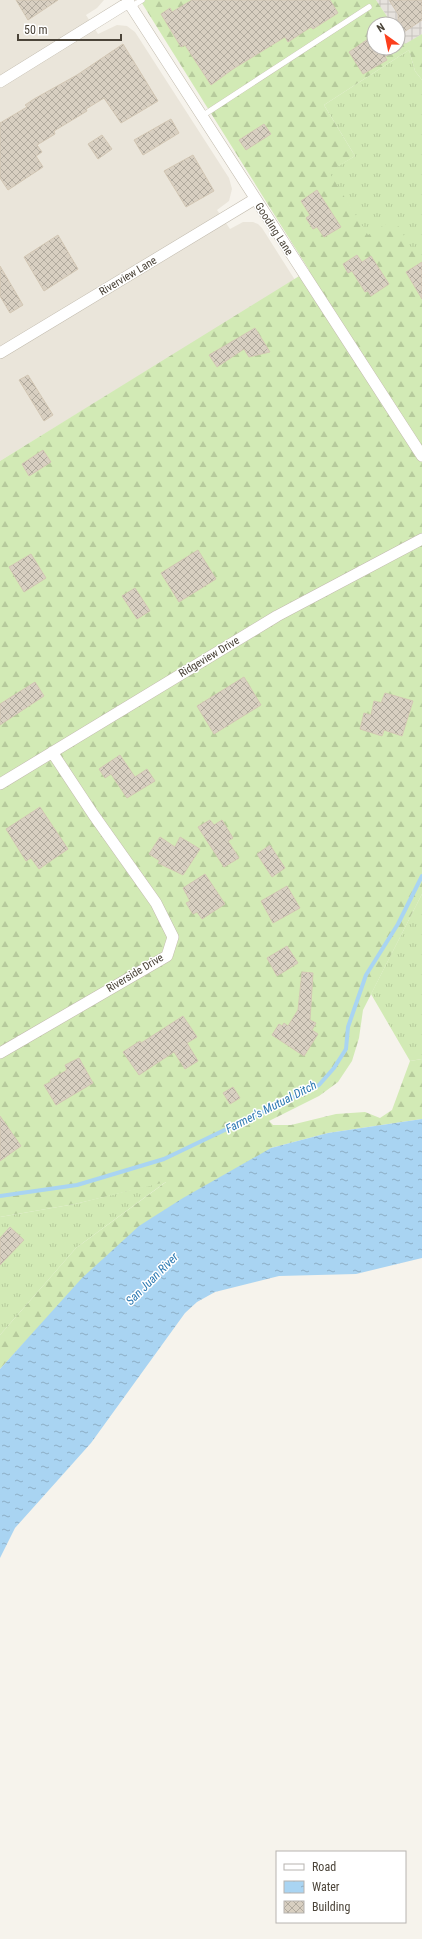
<svg xmlns="http://www.w3.org/2000/svg" width="422" height="1939" font-family="'Roboto Condensed',sans-serif">
<style>
.residential{fill:#eae5da}
.industrial{fill:url(#industrial-grid)}
.grass{fill:url(#grass-tufts)}
.forest{fill:url(#forest-firs)}
.water{fill:url(#water-ripples)}
.lines{fill:none;stroke-linecap:round;stroke-linejoin:round}
.stream{stroke:#a9d4f2;stroke-width:4}
.building{fill:url(#building-cross-hatch);stroke:#d3c7b4}
.lane-casing{stroke:#c2bbae;stroke-width:6}
.street-casing{stroke:#c2bbae;stroke-width:12}
.lane{stroke:#fff;stroke-width:5.5}
.street{stroke:#fff;stroke-width:11}
.labels{text-anchor:middle;dominant-baseline:central;stroke-width:3;stroke-linejoin:round;paint-order:stroke}
.street-label{font-size:11px;fill:#4b4439;stroke:#fff}
.water-label{font-size:12px;font-style:italic;fill:#2e7ab2;stroke:#fff}
</style>
<defs>
<pattern id="industrial-grid" width="8" height="8" patternUnits="userSpaceOnUse"><rect width="8" height="8" fill="#e6e2dd"/><path d="M0 4h8M4 0v8" fill="none" stroke="#c7c3be"/></pattern>
<pattern id="grass-tufts" width="24" height="20" patternUnits="userSpaceOnUse"><rect width="24" height="20" fill="#d2eab5"/><path d="M3 7l-1-3M5 7V3M7 7l1-3M15 17l-1-3M17 17v-4M19 17l1-3" fill="none" stroke="#b6ca9c"/></pattern>
<pattern id="forest-firs" width="22" height="20" patternUnits="userSpaceOnUse"><rect width="22" height="20" fill="#d2eab5"/><path d="M5 1l3.5 6h-7zM16 11l3.5 6h-7z" fill="#b6ca9c"/></pattern>
<pattern id="water-ripples" width="26" height="14" patternUnits="userSpaceOnUse"><rect width="26" height="14" fill="#a9d4f2"/><path d="M2 4q2-2 4 0t4 0M15 11q2-2 4 0t4 0" fill="none" stroke="#8caec5"/></pattern>
<pattern id="building-cross-hatch" width="8" height="8" patternUnits="userSpaceOnUse"><rect width="8" height="8" fill="#d8cfc1"/><path d="M0 0l8 8M0 8l8-8" fill="none" stroke="#b1aa9e"/></pattern>
</defs>
<rect width="100%" height="100%" fill="#f6f3ec"/>
<!-- residential -->
<path class="residential" d="M0,0H104L97,8L86,15L98,34L117,25L127,26L135,32L229,178L232,189L229,201L217,210L230,229L243,222H253L258,224L262,228L295,280L0,461Z"/>
<!-- industrial -->
<path class="industrial" d="M376,0H422V34L405,45L398,33V24H392Z"/>
<!-- grass -->
<path class="grass" d="M409,50L415,71L422,80V266L368,236L328,172L355,156L324,105Z
M422,894V1059L410,1061L371,994Z
M167,1181L76,1248L0,1335V1217L75,1204Z"/>
<!-- forest -->
<path class="forest" d="M140,0H376L392,24H374V48H398V33L405,44L422,34V80L415,71L409,50L324,105L355,156L329,172L368,235L394,219L422,266V894L363,1010L359,1038L352,1061L338,1082L319,1096L269,1121L273,1125H291L336,1114L365,1112L380,1118L392,1110L410,1061L422,1059V1119L328,1133L271,1148L23,1344L0,1369V1335L76,1248L166,1182L75,1204L0,1217V461L309,270Z"/>
<!-- water -->
<path class="water" d="M422,1119V1258L356,1274L279,1276L215,1292L197,1302L185,1313L91,1443L15,1528L0,1558V1369L82,1278L139,1226L183,1198L271,1148L328,1133Z"/>
<g class="lines">
<!-- stream -->
<path class="stream" d="M0,1196L77,1185L164,1159L319,1085L334,1068L346,1049L348,1027L366,975L398,924L422,876"/>
</g>
<!-- building -->
<path class="building" d="M16,0H58L28,20Z
M192,0H330L338,13L313,29L311,27L288,42L285,37L233,69L211,85L185,45L181,47L161,14L170,8L172,12Z
M389,0H422V20L398,36V14Z
M374,35V48H398L385,57L387,60L363,74L349,52Z
M123,44L158,101L121,123L104,98L86,109L87,111L54,131L55,134L37,145L42,152L36,156L43,167L8,190L0,178V123L27,107L25,105L34,99L77,75Z
M171,119L179,133L143,155L134,140Z
M264,124L271,134L246,150L239,140Z
M102,135L112,149L98,159L88,144Z
M193,155L214,191L186,207L164,171Z
M317,190L341,227L324,237L317,227L313,229L306,218L310,215L301,201Z
M58,235L78,269L44,291L24,257Z
M357,255L362,262L371,256L389,284L371,296L368,291L365,292L352,271L348,273L343,264Z
M422,262V299L406,272Z
M0,266L23,305L10,313L0,296Z
M255,328L270,352L249,357L244,349L217,367L209,355Z
M28,375L53,415L44,421L19,380Z
M43,450L51,462L29,476L22,464Z
M198,550L216,579L179,602L161,573Z
M31,554L46,578L24,592L9,567Z
M135,588L150,611L137,619L122,596Z
M244,677L261,705L214,734L197,706Z
M35,682L44,696L0,725V704Z
M385,693L413,701L402,736L384,730L382,736L360,729L364,713L371,715L374,701L381,703Z
M120,755L135,777L147,769L155,781L127,798L111,774L105,778L99,769Z
M40,807L68,849L39,869L31,858L26,861L6,829Z
M210,820L214,825L222,820L233,838L228,841L239,858L224,867L198,827Z
M160,837L175,847L180,837L200,849L183,875L158,863L160,861L149,854Z
M270,845L285,868L272,877L257,854Z
M205,874L225,904L202,919L197,912L193,914L186,903L190,901L183,888Z
M287,886L300,908L273,923L261,901Z
M287,946L298,963L277,976L267,958Z
M302,972L313,973L310,1020L316,1023L312,1030L318,1034L304,1056L272,1035L279,1024L282,1026L284,1023L288,1026L298,1010Z
M183,1016L197,1037L187,1043L198,1061L185,1069L174,1052L139,1075L123,1052L140,1041L141,1043Z
M79,1058L93,1083L56,1105L44,1085L51,1082L50,1080L67,1070L65,1065Z
M233,1087L240,1098L230,1104L223,1093Z
M0,1116L21,1146L0,1161Z
M10,1227L24,1240L0,1265V1238Z"/>
<g class="lines">
<!-- lane casing -->
<g class="lane-casing">
<path id="lane" d="M131,7L142,0
M202,116L369,7"/>
</g>
<!-- street casing -->
<g class="street-casing">
<path id="street" d="M127,0L422,456
M0,82L129,2
M0,353L255,199
M0,784L277,616L422,539
M0,1053L167,956L173,937L156,903L93,814L52,752"/>
</g>
<!-- lane -->
<use href="#lane" class="lane"/>
<!-- street -->
<use href="#street" class="street"/>
</g>
<g class="labels">
<!-- street labels -->
<g class="street-label">
<text transform="translate(274 229) rotate(57)">Gooding Lane</text>
<text transform="translate(128 276) rotate(-31)">Riverview Lane</text>
<text transform="translate(209 657) rotate(-31)">Ridgeview Drive</text>
<text transform="translate(135 973) rotate(-31)">Riverside Drive</text>
</g>
<!-- water labels -->
<g class="water-label">
<text transform="translate(271 1107) rotate(-27)">Farmer's Mutual Ditch</text>
<text transform="translate(152 1279) rotate(-45)">San Juan River</text>
</g>
</g>
<!-- legend -->
<rect x="276" y="1851" width="130" height="72" fill="#ffffff" stroke="#b7b4b0"/>
<rect x="284" y="1864" width="20" height="6" fill="#ffffff" stroke="#b7b4b0"/>
<text x="312" y="1871" font-size="12" fill="#4b4439">Road</text>
<rect x="284" y="1881" width="20" height="12" fill="url(#water-ripples)" stroke="#b7b4b0"/>
<text x="312" y="1891" font-size="12" fill="#4b4439">Water</text>
<rect x="284" y="1901" width="20" height="12" fill="url(#building-cross-hatch)" stroke="#b7b4b0"/>
<text x="312" y="1911" font-size="12" fill="#4b4439">Building</text>
<!-- north arrow -->
<g transform="translate(386 36) rotate(327)"><circle r="19" fill="#ffffff" stroke="#b7b4b0"/>
<path d="M0-3L7 15L0 10L-7 15Z" fill="#fc3f1d"/>
<text y="-6" font-size="11" font-weight="bold" text-anchor="middle" fill="#4b4439">N</text>
</g>
<!-- scale -->
<path d="M18 34v6h103v-6" fill="none" stroke="#4b4439" stroke-width="2"/>
<text x="24" y="34" font-size="12" fill="#4b4439" stroke="#ffffff" stroke-width="3" paint-order="stroke">50 m</text>
</svg>
